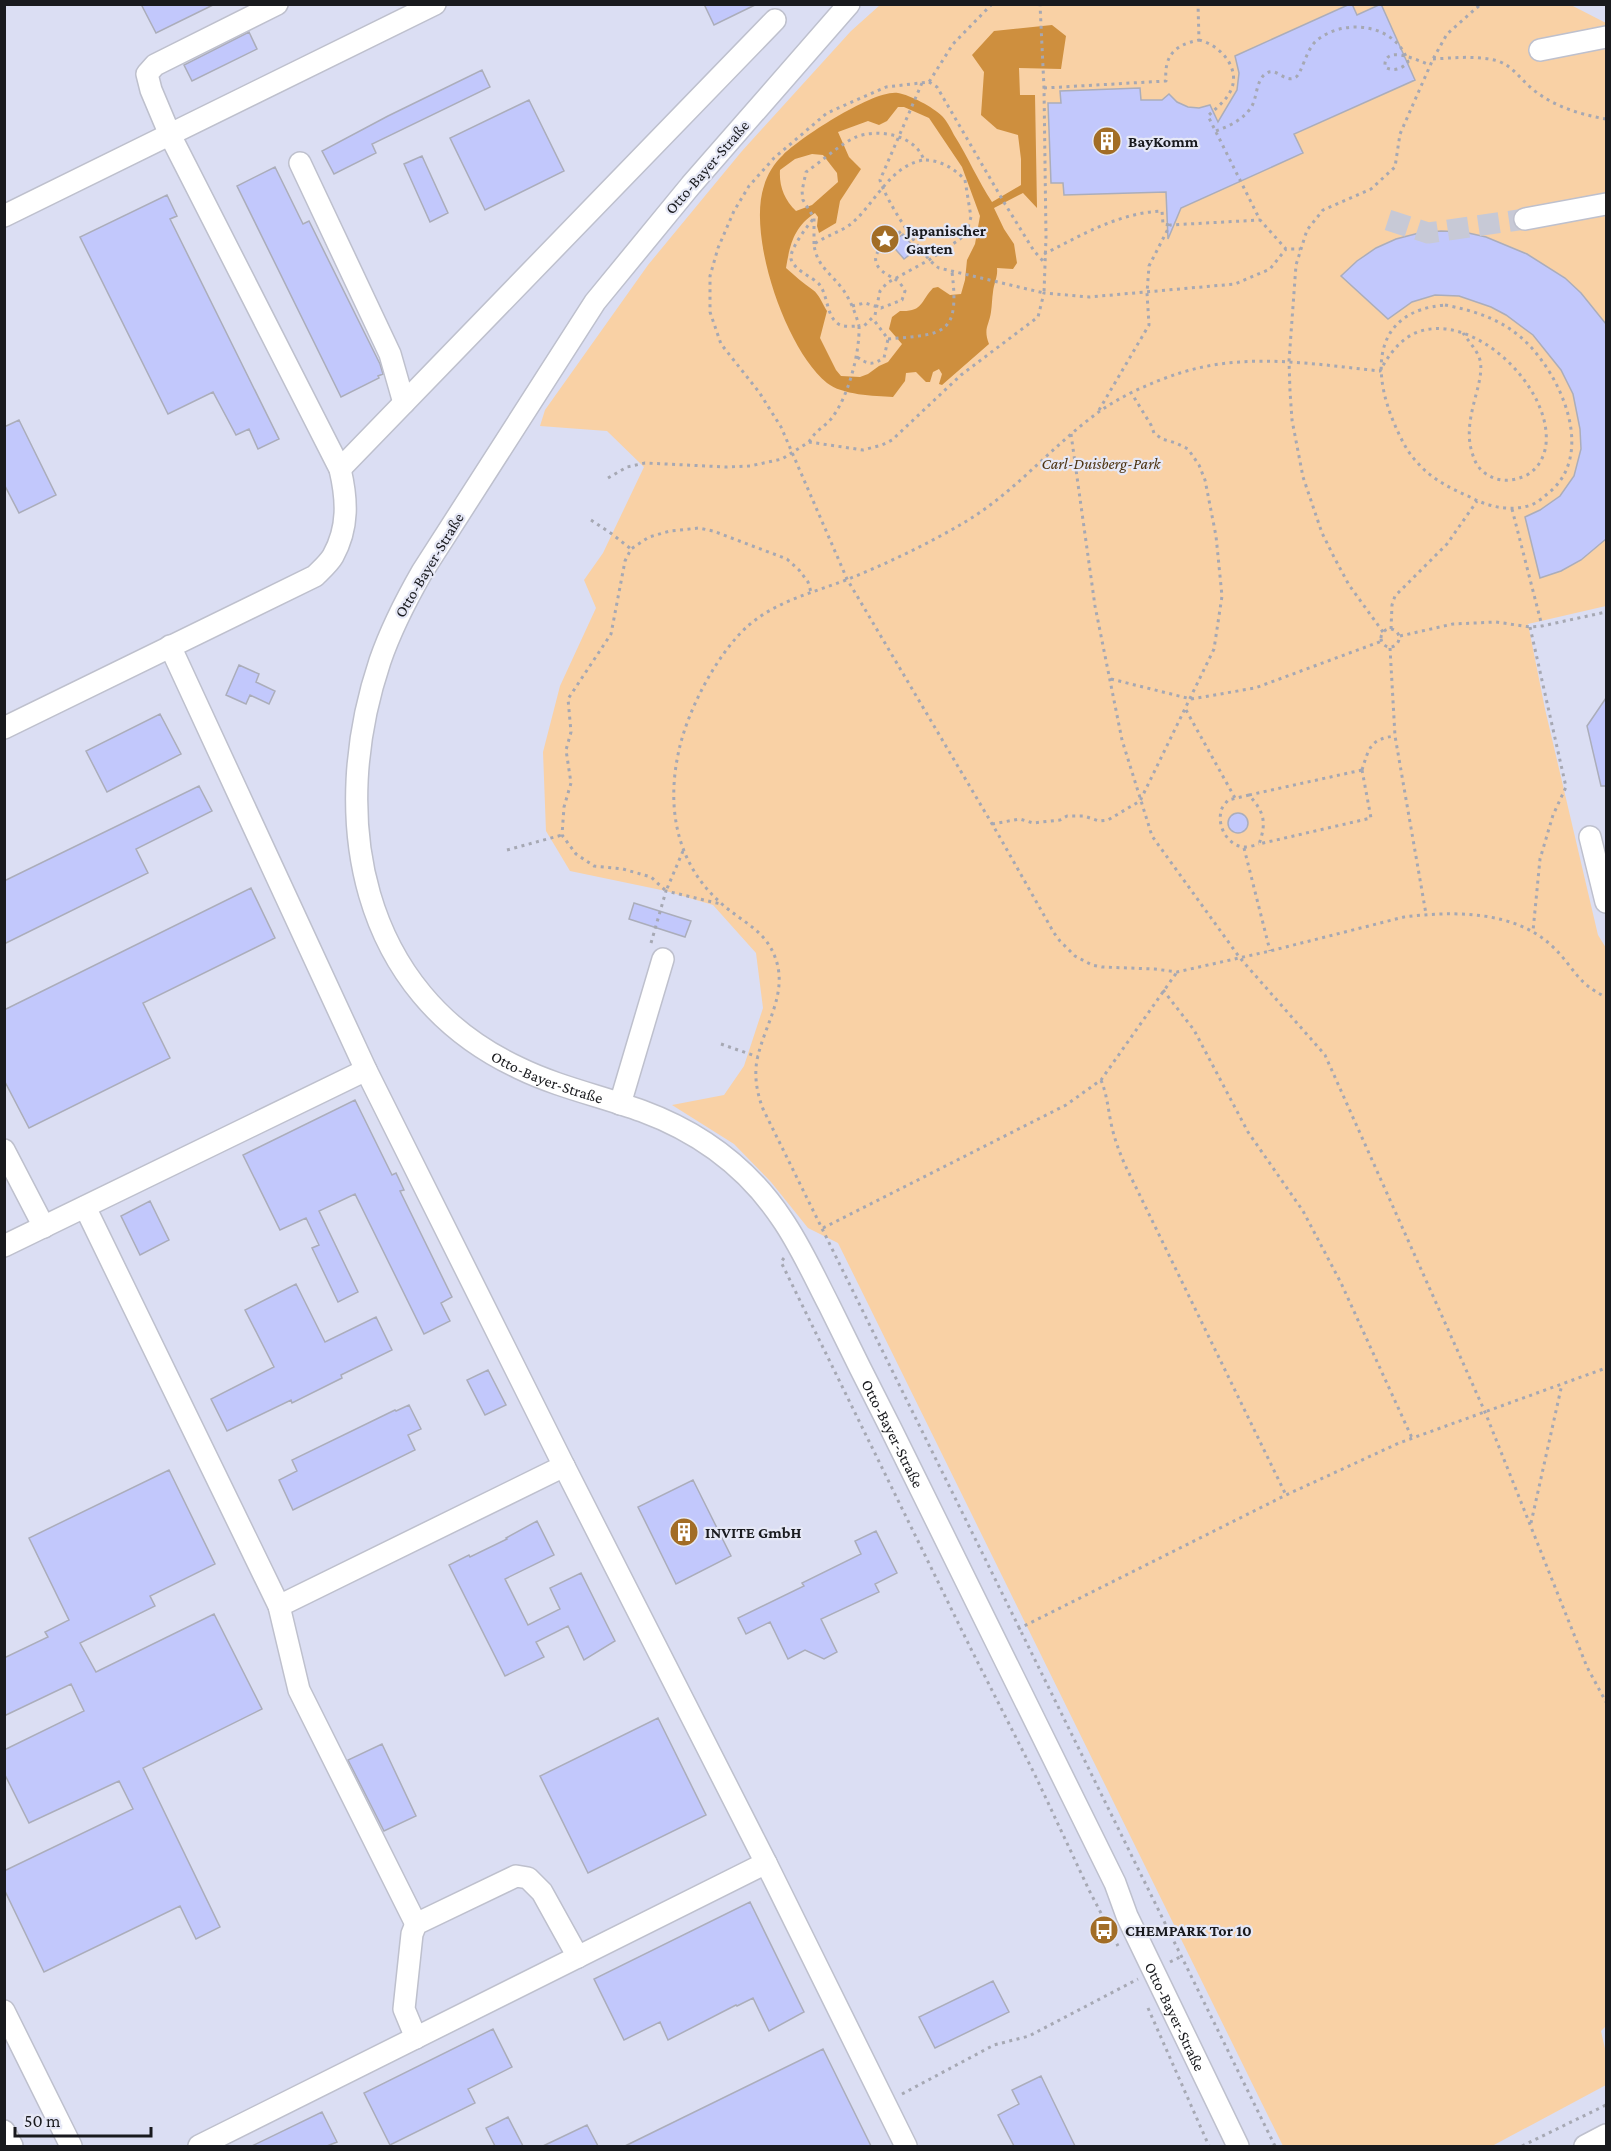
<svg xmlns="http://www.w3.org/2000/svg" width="1611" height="2151" font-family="'Crimson Pro',serif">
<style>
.built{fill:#dbdef3}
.green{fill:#f9d1a5}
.water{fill:#ce8f3e;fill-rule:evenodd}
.building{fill:#c2c8fc;stroke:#abadba;stroke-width:1.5}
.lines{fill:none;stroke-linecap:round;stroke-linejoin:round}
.minor-tunnel{stroke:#c7c9d6;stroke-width:21;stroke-dasharray:21 10;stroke-linecap:butt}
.minor-casing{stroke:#bec0cd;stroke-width:24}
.path{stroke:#a6a8b3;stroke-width:3;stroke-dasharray:3 4.5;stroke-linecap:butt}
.minor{stroke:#fff;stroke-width:21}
.labels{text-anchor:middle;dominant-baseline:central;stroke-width:4.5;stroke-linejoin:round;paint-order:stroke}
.poi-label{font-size:16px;font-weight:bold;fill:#191a1e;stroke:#e6e8f6;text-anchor:start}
.street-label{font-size:16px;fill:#191a1e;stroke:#e6e8f6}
.park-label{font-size:16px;font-style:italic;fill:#4c3210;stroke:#e6e8f6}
</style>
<rect width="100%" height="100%" fill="#e6e8f6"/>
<!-- built -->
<path class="built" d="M5,5H1606V2146H5Z"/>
<!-- green -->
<path class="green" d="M1569,4L1606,23V606L1528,624L1545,709L1598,935L1606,948V2026L1601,2031L1606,2053V2085L1492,2146H1283L838,1243L808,1228L771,1182L734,1144L672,1105L724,1095L744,1066L763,1008L756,953L713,905L666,891L570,871L546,831L543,752L560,686L596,608L584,580L603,553L644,467L607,431L540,426L545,410L648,265L742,151L851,31L880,5Z"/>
<!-- water -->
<path class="water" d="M1052,25L1066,36L1061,69L1019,68L1020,95H1035L1037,208L1023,193L994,208L1004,229L1014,244L1017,263L1013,269L997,268C998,277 994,283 993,292C992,298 992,305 991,312C989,326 983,328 989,344L942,385L939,384L942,374L939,369L933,372L930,382H926L916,372L906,373L905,381L893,397C874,396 842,395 827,383C786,350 747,236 764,186C767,175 774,163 783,155C800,138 874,89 898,93C910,95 933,107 942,116C947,121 951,129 954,135C968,157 978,181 992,202L1021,185V159L1018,135L997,129L981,115L984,72L972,55L994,31ZM898,107H904L929,118L962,167L980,216L975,244L967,260L965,280L961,294L950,295L938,287L933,288C920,302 923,312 900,311L892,317L889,329L902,344L888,362L879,366L868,374L860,377L841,376L836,370L820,338L827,311C823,305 819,294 813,290C803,283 795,276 786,268C790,244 794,227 815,213L818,217L817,226L819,233L836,223L840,201L861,169L849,157L838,132L868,121L879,125L887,121ZM812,154L823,155L837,173L838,182L812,205L796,211C784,199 779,186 780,170L795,159Z"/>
<!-- building -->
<path class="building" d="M141,4H215L156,33Z
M704,4H757L714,25Z
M1350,4H1352L1357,15L1381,4L1415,80L1294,134L1303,153L1181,208L1168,239L1166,192L1064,195L1063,183H1051L1048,103H1061L1060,91L1140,88L1141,100H1162L1169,94L1177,102L1188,107L1199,108L1210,105L1218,122L1237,90L1239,73L1235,56Z
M249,32L257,49L192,81L184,65Z
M482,70L490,87L372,144L376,153L334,174L322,151L388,116Z
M529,100L564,171L485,210L450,138Z
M422,156L448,213L430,222L404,164Z
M275,167L303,224L309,221L380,364L383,374L378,376L379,378L341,397L237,186Z
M167,195L177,216L170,219L279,439L258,449L249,429L236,435L213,392L168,414L80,237Z
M1441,231L1464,232L1486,237L1527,254L1565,278L1581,293L1606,324V539L1581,560L1561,571L1540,578L1525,517L1540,510L1560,496L1574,476L1581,449L1580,429L1573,394L1561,370L1533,335L1506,315L1491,307L1459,296L1435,295L1412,302L1388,319L1341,276L1357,261L1376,248L1396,239L1419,233Z
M903,234L916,250L904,259L891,244Z
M19,420L56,495L19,513L4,484V427Z
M239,665L259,674L256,682L275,691L269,704L250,695L246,704L226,695Z
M1606,698V786H1601L1587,726Z
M160,714L181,754L107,792L86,751Z
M199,786L212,811L136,849L148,873L4,944V881Z
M1228 823a10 10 0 1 1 20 0a10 10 0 1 1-20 0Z
M251,888L275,938L143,1003L170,1058L29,1128L4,1080V1010Z
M634,903L691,921L685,937L629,919Z
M355,1100L392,1175L396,1173L404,1190L400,1191L452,1297L441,1303L450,1321L424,1334L355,1194L319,1211L358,1292L338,1302L312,1248L319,1245L306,1218L280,1230L243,1155Z
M150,1201L169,1240L140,1255L121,1216Z
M296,1284L325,1342L376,1317L392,1350L341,1375L342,1378L292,1403L291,1400L227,1431L211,1399L274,1367L245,1310Z
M488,1370L506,1405L485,1415L467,1380Z
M409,1405L421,1429L408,1435L415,1450L293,1510L279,1480L297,1471L292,1460L395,1410L396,1411Z
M169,1470L215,1564L150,1596L155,1606L80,1643L96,1672L214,1614L262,1709L143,1768L220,1927L196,1939L180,1906L44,1972L4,1889V1871L133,1809L119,1781L29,1823L4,1773V1750L84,1711L71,1684L4,1716V1658L48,1637L45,1632L69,1620L29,1538Z
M693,1480L731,1556L676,1584L638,1507Z
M537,1521L554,1555L505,1579L528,1625L560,1609L550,1588L581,1573L615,1641L584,1660L568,1626L536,1642L544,1657L505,1676L449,1565L469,1555L470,1557L507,1539L506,1538Z
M876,1531L897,1573L875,1584L879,1592L821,1619L837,1652L824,1659L805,1650L788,1659L770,1622L746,1634L738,1618L804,1586L802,1583L861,1554L855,1541Z
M658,1718L706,1815L588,1873L540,1776Z
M382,1744L416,1816L384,1831L348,1760Z
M750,1902L804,2012L769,2031L753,1998L737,2006L736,2005L668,2040L660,2022L624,2040L594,1979Z
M993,1981L1009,2012L935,2048L919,2017Z
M493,2029L512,2067L468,2089L475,2103L390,2145L364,2093Z
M823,2049L871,2146H625Z
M1041,2076L1075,2146H1014L998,2115L1019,2104L1012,2090Z
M322,2112L337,2142L327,2146H252Z
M508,2117L523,2146H495L486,2128Z
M587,2125L598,2146H543Z"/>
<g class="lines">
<!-- minor-tunnel -->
<path class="minor-tunnel" d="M1388,220L1428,233L1525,219"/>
<!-- minor casing -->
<g class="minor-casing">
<g id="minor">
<path id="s1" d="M849,4L691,185L595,302L422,572C406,600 391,629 380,661C328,816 358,993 519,1068C558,1087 601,1096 642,1111C699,1132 748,1168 782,1219C800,1245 814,1276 829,1305C849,1346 870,1388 891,1429C967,1580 1040,1732 1115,1883L1127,1916L1238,2146"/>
<path d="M1540,50L1606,37"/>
<path d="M300,163L390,354L404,403"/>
<path d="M4,216L435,4"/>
<path d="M1525,219L1606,204"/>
<path d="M340,469L775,20"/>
<path d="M170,646L366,1070L564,1466L766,1863"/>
<path d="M4,728L315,576C321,570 329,563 333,556C349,527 347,499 340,469L170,135L151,90L147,74L155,65L277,4"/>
<path d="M1590,837L1606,902"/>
<path d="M620,1104L663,959"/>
<path d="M4,1150L44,1227"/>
<path d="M85,1207L279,1606L299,1690L416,1924"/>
<path d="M4,1246L366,1070"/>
<path d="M279,1606L564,1466"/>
<path d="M4,2011L71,2146"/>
<path d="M416,2038L404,2009L412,1934L416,1924L516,1876L528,1878L542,1892L578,1957"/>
<path d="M4,2131L12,2146"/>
<path d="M199,2146L766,1863L906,2146"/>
<path d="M1585,2146L1606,2135"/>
</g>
</g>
<!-- path -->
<path class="path" d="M992,4L953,44L929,82L886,87L827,113L774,158L749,186L734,211L718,248L710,276V312L721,344L759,392L781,427L847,579L998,834L1054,933L1060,941L1075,956L1092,965L1102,967L1155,969L1177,972L1270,951L1404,917C1453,911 1515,910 1553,947C1574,967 1577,984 1606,997
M1605,4L1606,5
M1199,40C1220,45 1241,68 1231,90C1226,101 1216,108 1208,116L1260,220L1286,249H1300
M1433,59C1453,58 1477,55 1498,61C1512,66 1519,77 1530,87C1552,106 1578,114 1606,119
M929,82L937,87L1005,204L1034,251L1043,261
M922,83L880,180C885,199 923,259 939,268L1044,293L1046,237L1044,88L1040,4
M1044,88L1166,81C1164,56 1174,45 1199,40L1198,4
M1216,131C1229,126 1241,121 1250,109C1258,99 1255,79 1267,73C1277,67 1285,84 1296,77C1302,73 1306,50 1316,41C1344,17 1397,24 1408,62C1402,69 1393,72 1385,67C1383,43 1419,61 1430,65
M814,244V218L803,200L802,191L806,172C821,162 840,144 856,137C879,128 915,135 924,160C940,160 954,168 965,180L971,217L967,231L960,239L929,260L887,283L880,291L875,315L864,326H859C856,314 851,302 844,291C832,274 816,266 814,244C826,236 840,232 851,224C875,204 890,165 924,160
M1044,254C1082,235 1118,213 1162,211L1163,224L1170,225
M1445,305C1476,311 1504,320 1527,343C1560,376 1594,449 1553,489C1546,495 1539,502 1531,505C1510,512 1489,507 1470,497C1450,488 1431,479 1417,462C1407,452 1400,437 1394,423C1371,369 1374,311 1445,305Z
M852,306L865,303L881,308L902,300L905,291C898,277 891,279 881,270C863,253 895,236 906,228
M888,339C944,334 960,336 952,272
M857,357C869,365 872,365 884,358L888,339L873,319
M1099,410L1149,325L1147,293L1149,266L1170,225L1260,220
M1071,434L1095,606L1122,740L1152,836L1240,958L1325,1055L1485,1412L1587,1667L1606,1702
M809,442C814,432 824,427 831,419C848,398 860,353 859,326C852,326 843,328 837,323C826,314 828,295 819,284C811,276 795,271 791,259C789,250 808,225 814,218
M608,478L627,467L645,463L726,467L750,466L782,459L809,442L863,450L882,445L892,440L961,375L1038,317L1044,293L1089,297L1235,284L1270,269L1286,249
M1512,509L1542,626
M591,520L612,534L631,549
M1530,627L1566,787L1553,815L1540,859L1533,931
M1381 638a9 9 0 1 1 18 0a9 9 0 1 1-18 0Z
M1391,629L1392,605L1395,596L1447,544L1477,501
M1383,632L1349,585L1335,559L1322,533L1303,477L1292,420L1290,391L1289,361L1296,265L1307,230L1323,210L1371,189L1395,167L1400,134L1433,59L1447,34L1481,4
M1400,636L1453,624L1496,622L1530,627L1542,626L1606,612
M1390,648L1395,736L1426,914
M1111,679L1191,699L1255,688L1382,641
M1186,710L1235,798
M1362,770L1371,818L1259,844C1267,822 1264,812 1249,795Z
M1362,770C1369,748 1370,739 1395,736
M1249,795L1228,800C1225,804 1221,808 1221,812C1217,827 1229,847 1245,847C1250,847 1255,845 1259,844
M992,824L1020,819L1033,823L1060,820L1067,816H1084L1099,821L1108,820L1140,801L1214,649L1222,596L1216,536L1205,480L1199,465L1188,449L1176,443L1162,439L1154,433L1151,425L1132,394
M1244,848L1270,951
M507,850L562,835
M683,851L666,891L651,877L623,869L594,866L576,854L562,835L564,807L571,783L566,750L571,732L568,699L611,634L625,561L631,549L649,537L670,531L699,528L713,531L787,559L799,570L808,582L811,592
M651,943L666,891L721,904
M1163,990L1194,1030L1248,1132L1303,1211L1341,1283L1412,1438
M721,1044L758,1057
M1101,1080C1107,1095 1108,1108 1111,1123C1114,1138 1119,1151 1125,1165L1286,1495
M823,1228L1066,1105L1101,1080L1177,972
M784,1258L781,1262L971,1649L1035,1775L1089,1890L1118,1946
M1531,1523L1562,1384
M1018,1629L1286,1495L1399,1443L1606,1368
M1170,1962L1182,1956
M1148,2008L1209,2146
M902,2094L994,2045L1029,2036L1138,1979
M1275,2146L763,1109C757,1093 754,1077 757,1060C764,1025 789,993 775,957C765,930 742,922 722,904C676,864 666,807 679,750C688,709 718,652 749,625C777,601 812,593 846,580C886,564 928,544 965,522C1014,493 1050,448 1096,414C1120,396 1152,382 1180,373C1246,352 1313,364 1380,371C1388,356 1398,342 1413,334C1472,306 1558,392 1545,450C1542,461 1537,469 1527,475C1514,481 1501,483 1488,475C1482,472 1476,465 1474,458C1464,434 1472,411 1478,387C1480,378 1482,369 1480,360C1477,350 1469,342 1463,333
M1522,2146L1606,2105"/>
<!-- minor -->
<use href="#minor" class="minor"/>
</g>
<!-- icons -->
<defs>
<g id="building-disc" transform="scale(1.5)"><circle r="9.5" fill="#a26d26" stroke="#e6e8f6"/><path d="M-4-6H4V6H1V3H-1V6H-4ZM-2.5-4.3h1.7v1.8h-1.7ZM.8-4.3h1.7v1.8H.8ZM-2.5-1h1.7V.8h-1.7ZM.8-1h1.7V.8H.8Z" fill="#fff"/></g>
<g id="sight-disc" transform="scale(1.5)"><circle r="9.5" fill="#a26d26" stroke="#e6e8f6"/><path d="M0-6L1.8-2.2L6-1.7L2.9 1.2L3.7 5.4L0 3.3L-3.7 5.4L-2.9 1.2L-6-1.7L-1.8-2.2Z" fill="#fff"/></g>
<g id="bus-disc" transform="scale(1.5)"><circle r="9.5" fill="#a26d26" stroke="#e6e8f6"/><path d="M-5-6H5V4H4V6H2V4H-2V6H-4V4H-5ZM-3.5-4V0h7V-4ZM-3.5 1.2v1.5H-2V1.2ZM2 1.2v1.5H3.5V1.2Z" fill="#fff"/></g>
</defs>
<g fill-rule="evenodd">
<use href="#building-disc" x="1107" y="141"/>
<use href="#sight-disc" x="885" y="239"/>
<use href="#building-disc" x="684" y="1532"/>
<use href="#bus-disc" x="1104" y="1930"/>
</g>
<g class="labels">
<!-- poi labels -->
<g class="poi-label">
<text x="1128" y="141">BayKomm</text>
<text x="906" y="230">Japanischer<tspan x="906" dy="18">Garten</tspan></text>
<text x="705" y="1532">INVITE GmbH</text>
<text x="1125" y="1930">CHEMPARK Tor 10</text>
</g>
<!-- street labels -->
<g class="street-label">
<text transform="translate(707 167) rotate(-49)">Otto-Bayer-Straße</text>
<text transform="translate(429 565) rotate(-59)">Otto-Bayer-Straße</text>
<text stroke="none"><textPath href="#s1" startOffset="1314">Otto-Bayer-Straße</textPath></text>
<text stroke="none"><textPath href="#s1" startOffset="1836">Otto-Bayer-Straße</textPath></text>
<text stroke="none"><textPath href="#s1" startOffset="2484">Otto-Bayer-Straße</textPath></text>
</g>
<!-- park labels -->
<g class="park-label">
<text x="1101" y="463">Carl-Duisberg-Park</text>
</g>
</g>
<!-- border -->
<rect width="1611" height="2151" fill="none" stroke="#191a1e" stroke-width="12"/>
<!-- scale -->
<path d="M15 2127v9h136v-9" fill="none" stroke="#191a1e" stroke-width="3"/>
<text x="24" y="2127" font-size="18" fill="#191a1e" stroke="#e6e8f6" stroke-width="4.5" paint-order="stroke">50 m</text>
</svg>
